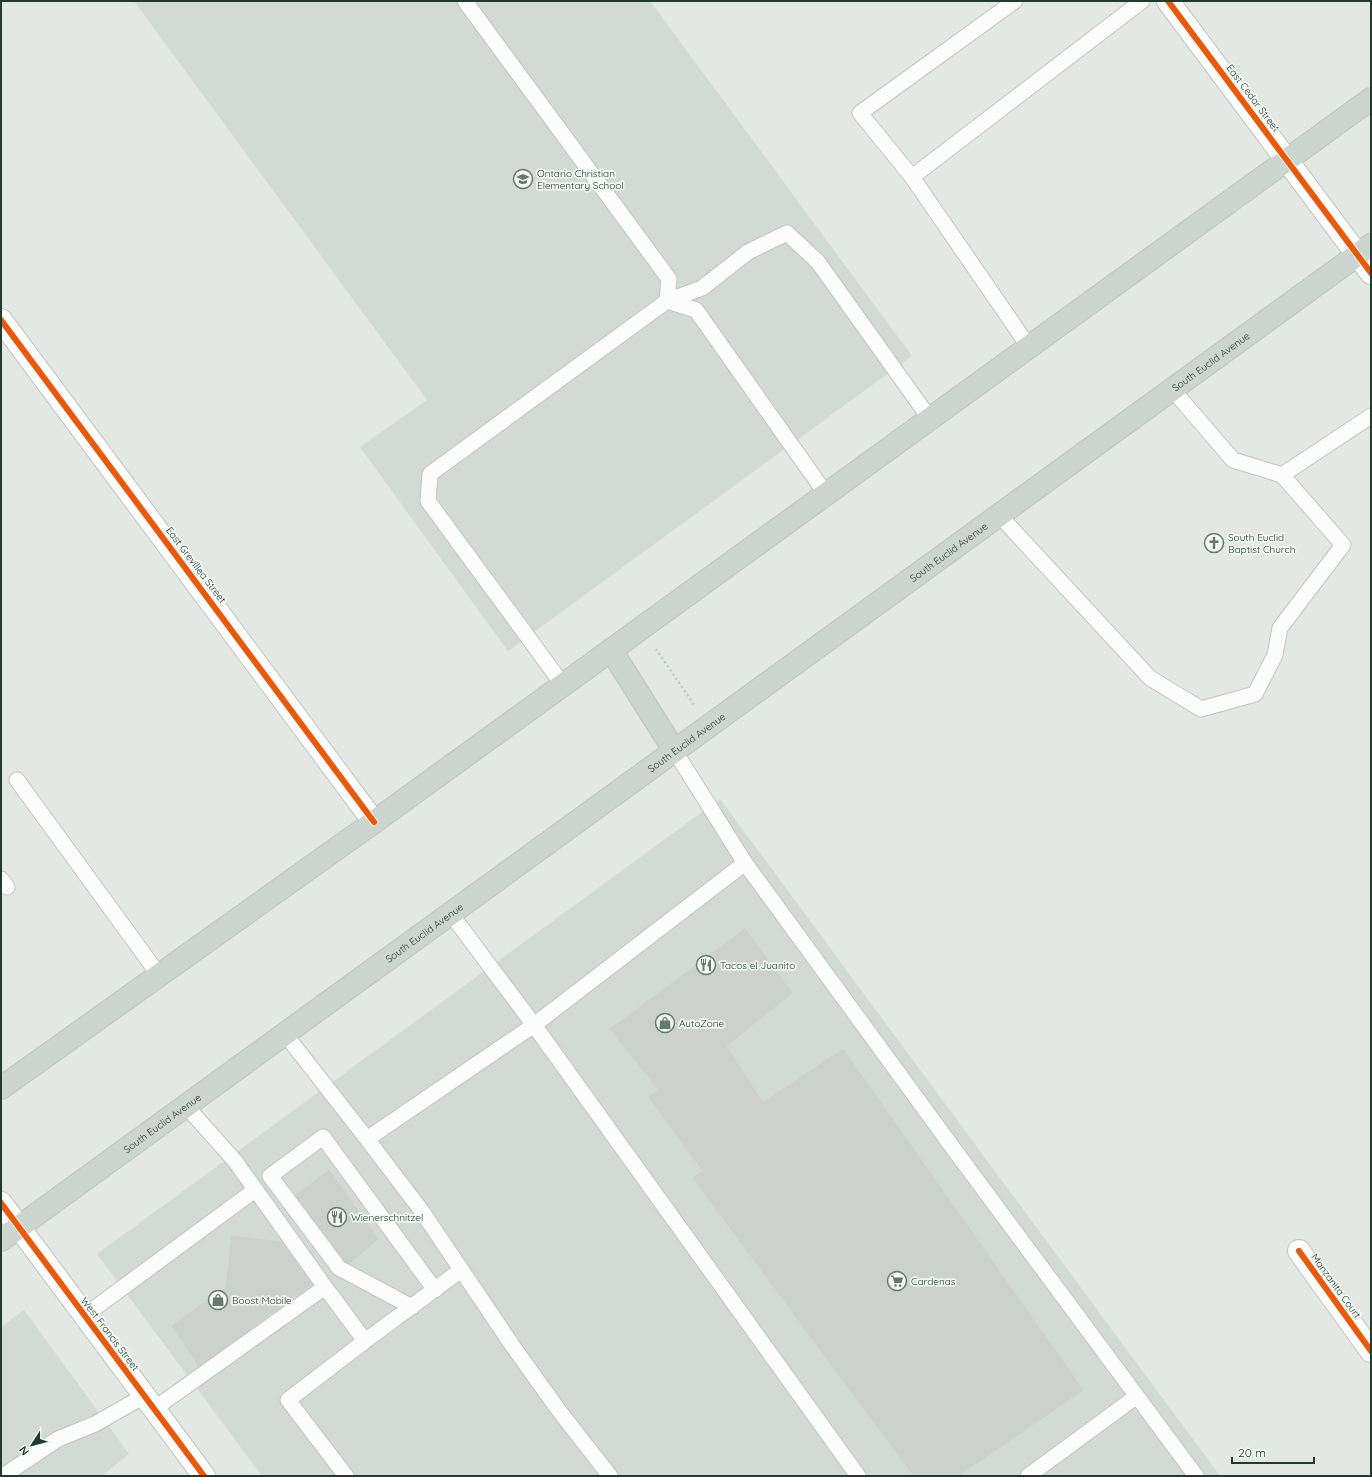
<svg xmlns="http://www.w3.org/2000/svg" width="1372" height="1477" font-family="Quicksand,sans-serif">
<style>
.built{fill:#d1dad4}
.building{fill:#ccd1ce;stroke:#ccd1ce}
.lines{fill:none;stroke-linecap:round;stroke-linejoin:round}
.lane-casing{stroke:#c0c5c2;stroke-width:17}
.street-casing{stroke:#c0c5c2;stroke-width:24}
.secondary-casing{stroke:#bdc4c0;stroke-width:24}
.primary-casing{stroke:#bcc5c0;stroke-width:24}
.path{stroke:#c0c8c4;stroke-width:2.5;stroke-dasharray:2 3;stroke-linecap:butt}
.lane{stroke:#fbfcfb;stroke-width:15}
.street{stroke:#fbfcfb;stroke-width:22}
.secondary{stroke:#fbfcfb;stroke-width:22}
.primary{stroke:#cdd5d1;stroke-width:22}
.cycleway-casing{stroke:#f1f8f3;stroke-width:8}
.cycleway{stroke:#e8590c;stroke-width:6}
.labels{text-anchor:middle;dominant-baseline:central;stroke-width:3.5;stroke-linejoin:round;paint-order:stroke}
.street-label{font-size:10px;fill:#213b2f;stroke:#f1f8f3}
.poi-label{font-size:10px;fill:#213b2f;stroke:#f1f8f3;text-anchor:start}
</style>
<rect width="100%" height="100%" fill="#e3e8e5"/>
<!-- built -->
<path class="built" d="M134,1H650L912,356L508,651L360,447L427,400Z
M720,799L1220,1476H262L97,1254Z
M24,1310L129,1454L102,1476H1V1327Z"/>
<!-- building -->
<path class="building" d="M745,929L792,993L726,1046L763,1103L843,1049L1083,1390L958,1476H914L693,1178L703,1171L649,1097L659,1090L610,1029Z
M329,1170L378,1239L347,1265L296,1195Z
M232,1236L281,1242L312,1284L199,1366L172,1326L226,1287Z"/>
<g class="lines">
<!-- lane casing -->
<g class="lane-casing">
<path id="lane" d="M465,1L669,279L667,301L702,288L748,252L787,233L818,262L930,419
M1015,1L860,113L912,177L1142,1
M912,177L1029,347
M1172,389L1233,460L1282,475
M999,515L1150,678L1201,709L1255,694L1275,655L1280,628L1343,545L1282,475L1371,416
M563,685L428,501L430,474L667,301L696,310L826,494
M674,750L745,863L953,1148L1196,1476
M17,780L159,975
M745,863L534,1025L858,1476
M1,879L7,887
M451,914L534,1025L367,1139L421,1210L512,1345L560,1412L610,1476
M285,1034L367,1139
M186,1106L235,1161L325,1287
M412,1307L339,1268L270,1176L323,1137L435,1290
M84,1316L255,1190
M154,1409L325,1287L365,1341L461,1270
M3,1476L58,1439L95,1424L144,1396
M346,1476L288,1400L365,1341
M1028,1476L1137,1396"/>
</g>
<!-- street casing -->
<g class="street-casing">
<path id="street" d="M1168,1L1371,273
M1,320L374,822
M1299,1251L1371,1351"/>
</g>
<!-- secondary casing -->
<g class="secondary-casing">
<path id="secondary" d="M1,1203L204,1476"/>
</g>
<!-- primary casing -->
<g class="primary-casing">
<g id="primary">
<path d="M611,650L674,750"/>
<path d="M1,1088L374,822L1371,99"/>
<path id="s1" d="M1,1240L1371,245"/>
</g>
</g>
<!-- path -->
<path class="path" d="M656,649L695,706"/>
<!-- lane -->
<use href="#lane" class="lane"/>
<!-- street -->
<use href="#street" class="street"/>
<!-- secondary -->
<use href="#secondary" class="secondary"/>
<!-- primary -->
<use href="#primary" class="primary"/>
<!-- cycleway casing -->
<g class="cycleway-casing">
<path id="cycleway" d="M1168,1L1371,273
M1,320L374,822
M1,1203L204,1476
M1299,1251L1371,1351"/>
</g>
<!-- cycleway -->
<use href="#cycleway" class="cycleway"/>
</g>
<!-- icons -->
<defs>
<g id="school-ring" transform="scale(1)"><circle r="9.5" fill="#f1f8f3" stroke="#65786f" stroke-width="1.5"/><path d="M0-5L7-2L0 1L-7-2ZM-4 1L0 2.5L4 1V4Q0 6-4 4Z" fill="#65786f"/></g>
<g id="church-ring" transform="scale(1)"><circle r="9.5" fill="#f1f8f3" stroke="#65786f" stroke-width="1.5"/><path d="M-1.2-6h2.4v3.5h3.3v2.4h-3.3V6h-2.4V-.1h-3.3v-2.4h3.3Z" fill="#65786f"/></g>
<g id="restaurant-ring" transform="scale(1)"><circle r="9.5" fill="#f1f8f3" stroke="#65786f" stroke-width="1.5"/><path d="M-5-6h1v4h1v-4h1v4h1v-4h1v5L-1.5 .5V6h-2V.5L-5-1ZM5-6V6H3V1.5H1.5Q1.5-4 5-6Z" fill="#65786f"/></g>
<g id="shop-ring" transform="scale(1)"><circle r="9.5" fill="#f1f8f3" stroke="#65786f" stroke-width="1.5"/><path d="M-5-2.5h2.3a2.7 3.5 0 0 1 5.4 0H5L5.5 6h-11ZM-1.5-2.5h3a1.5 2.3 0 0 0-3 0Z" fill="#65786f"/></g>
<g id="supermarket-ring" transform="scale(1)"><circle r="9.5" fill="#f1f8f3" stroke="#65786f" stroke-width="1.5"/><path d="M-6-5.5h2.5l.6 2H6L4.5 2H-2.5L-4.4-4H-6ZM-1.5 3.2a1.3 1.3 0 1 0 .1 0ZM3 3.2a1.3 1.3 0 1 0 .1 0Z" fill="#65786f"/></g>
</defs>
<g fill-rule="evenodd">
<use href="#school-ring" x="523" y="179"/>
<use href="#church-ring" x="1214" y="543"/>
<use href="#restaurant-ring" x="706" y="965"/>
<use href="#shop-ring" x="665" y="1023"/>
<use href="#restaurant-ring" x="337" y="1217"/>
<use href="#supermarket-ring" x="897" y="1281"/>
<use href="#shop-ring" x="218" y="1300"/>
</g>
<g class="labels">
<!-- street labels -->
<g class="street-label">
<text transform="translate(1253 98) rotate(53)">East Cedar Street</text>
<text stroke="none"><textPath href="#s1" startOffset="1495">South Euclid Avenue</textPath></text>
<text stroke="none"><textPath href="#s1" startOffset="1171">South Euclid Avenue</textPath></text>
<text transform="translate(196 565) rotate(53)">East Grevillea Street</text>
<text stroke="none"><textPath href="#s1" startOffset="847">South Euclid Avenue</textPath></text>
<text stroke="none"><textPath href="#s1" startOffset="523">South Euclid Avenue</textPath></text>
<text stroke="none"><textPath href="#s1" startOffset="199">South Euclid Avenue</textPath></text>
<text transform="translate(1336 1286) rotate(54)">Manzanita Court</text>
<text transform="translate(110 1334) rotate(53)">West Francis Street</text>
</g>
<!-- poi labels -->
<g class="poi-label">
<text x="537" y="173">Ontario Christian<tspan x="537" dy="12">Elementary School</tspan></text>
<text x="1228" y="537">South Euclid<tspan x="1228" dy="12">Baptist Church</tspan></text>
<text x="720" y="965">Tacos el Juanito</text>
<text x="679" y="1023">AutoZone</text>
<text x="351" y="1217">Wienerschnitzel</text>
<text x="911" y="1281">Cardenas</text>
<text x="232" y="1300">Boost Mobile</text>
</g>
</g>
<!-- border -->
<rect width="1372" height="1477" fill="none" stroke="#213b2f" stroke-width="4"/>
<!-- north arrow -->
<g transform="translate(32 1445) rotate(234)" stroke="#f1f8f3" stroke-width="3" paint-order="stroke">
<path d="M0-3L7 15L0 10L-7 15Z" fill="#213b2f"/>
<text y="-6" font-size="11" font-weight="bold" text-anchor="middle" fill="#213b2f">N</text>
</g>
<!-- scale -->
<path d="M1232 1457v6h82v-6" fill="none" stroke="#213b2f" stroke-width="2"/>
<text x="1238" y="1457" font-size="12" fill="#213b2f" stroke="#f1f8f3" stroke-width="3" paint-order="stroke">20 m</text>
</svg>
